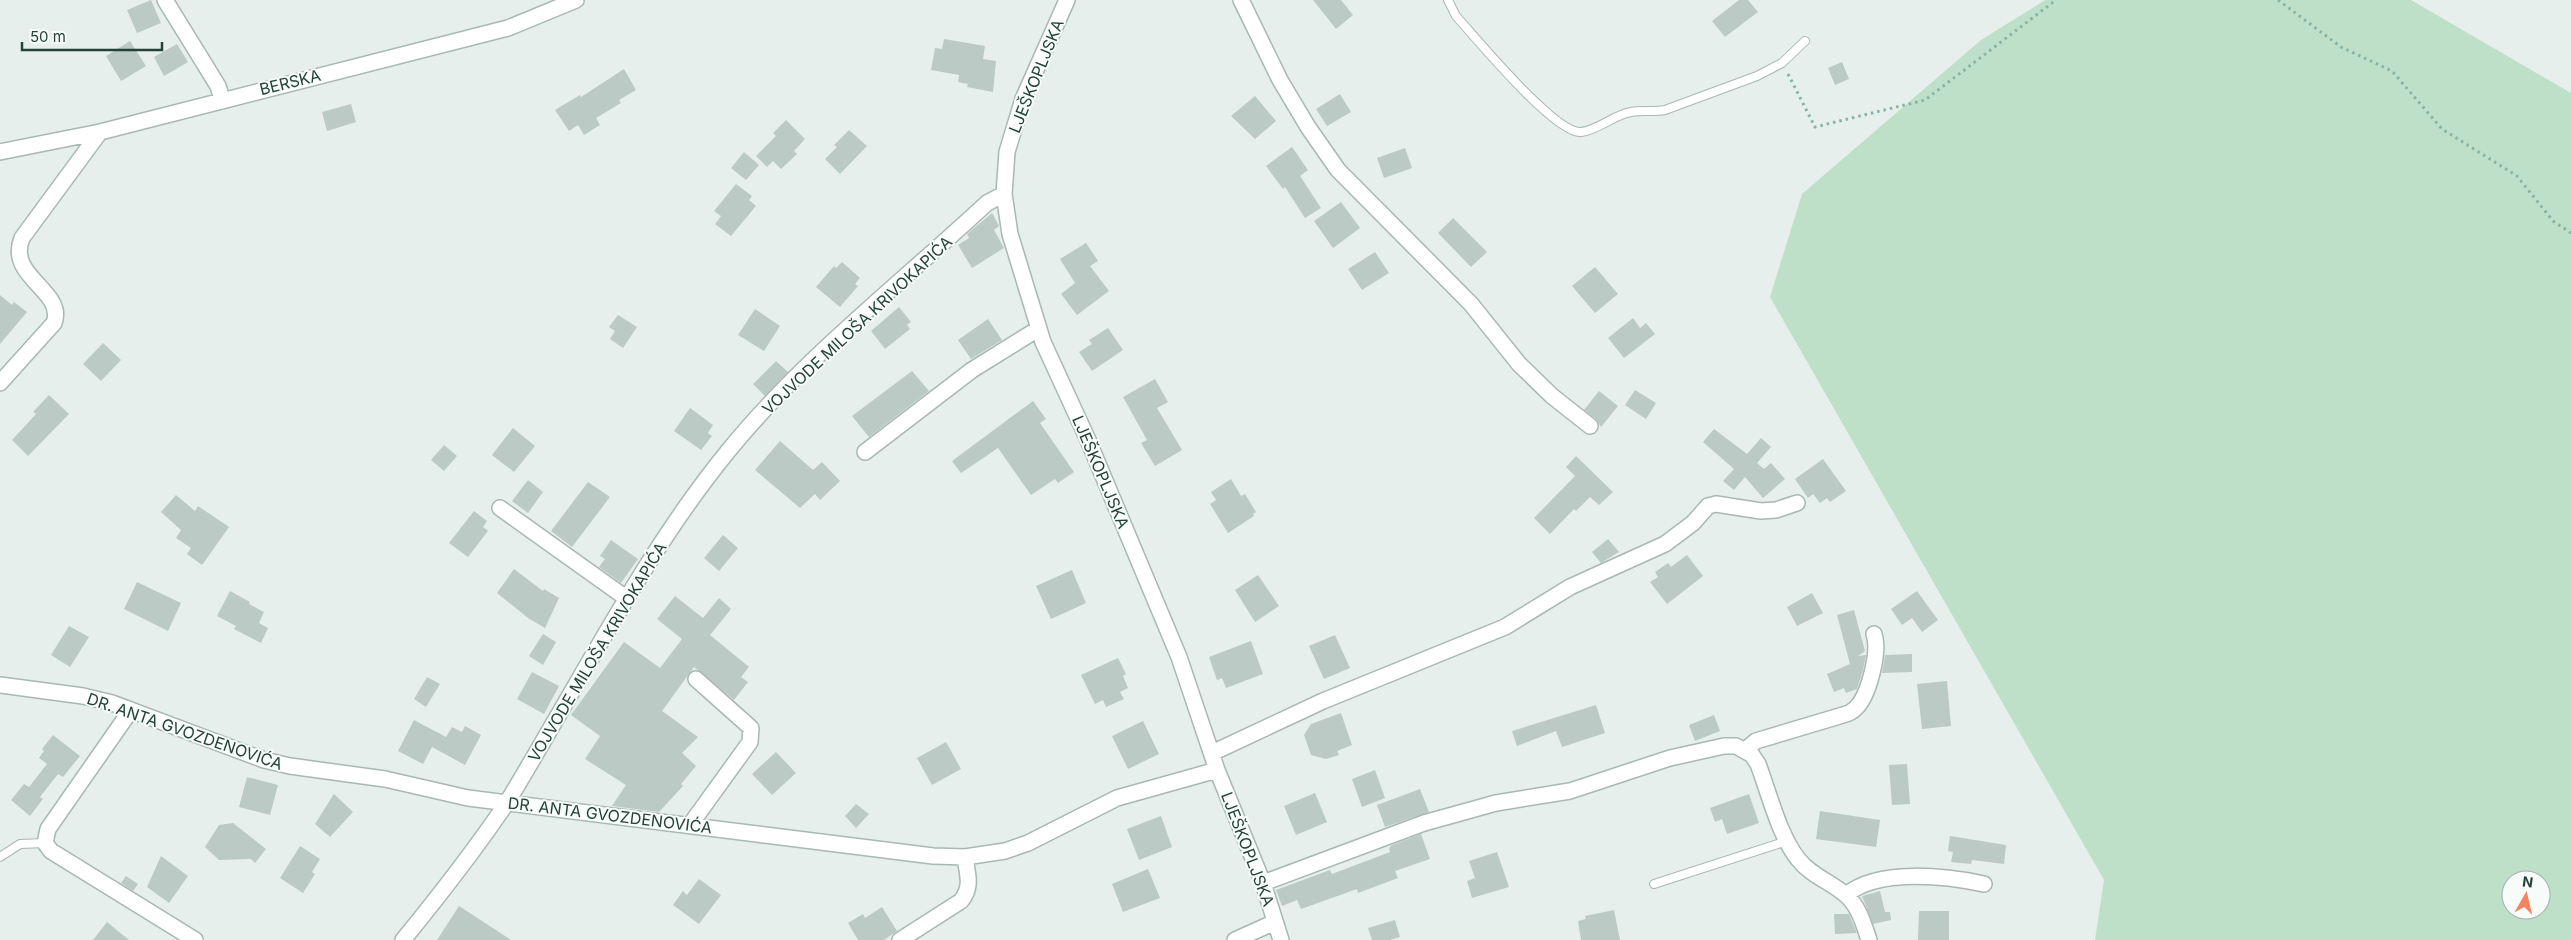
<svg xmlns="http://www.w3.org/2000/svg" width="2571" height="940" font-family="Inter,sans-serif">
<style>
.green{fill:#bfe0c8;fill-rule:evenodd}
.building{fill:#bbcac4}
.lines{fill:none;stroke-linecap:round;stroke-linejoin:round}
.lane-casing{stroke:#a8b8b2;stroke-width:10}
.street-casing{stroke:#a8b8b2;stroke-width:18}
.path{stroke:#86b3a5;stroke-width:3;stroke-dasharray:2.5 4;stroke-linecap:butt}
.lane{stroke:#fff;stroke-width:8}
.street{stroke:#fff;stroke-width:15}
.labels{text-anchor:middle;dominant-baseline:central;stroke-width:4;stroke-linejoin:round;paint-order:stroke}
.street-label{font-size:16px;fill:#24423a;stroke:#f7fbf9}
</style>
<rect width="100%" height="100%" fill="#e6efeb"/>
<!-- green -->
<path class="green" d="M2045,0H2411L2571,93V940H2095L2104,880L1770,297L1802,194L1981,40ZM2511,880H2541V910H2511Z"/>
<!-- building -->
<path class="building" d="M151,0L161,23L137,33L127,10Z
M1313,0H1341L1353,15L1336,29Z
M1739,0H1748L1758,12L1725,37L1712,21Z
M944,39L985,46L983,59L996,61L993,92L967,87L968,84L958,82L959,75L931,70L935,48L942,49Z
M130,41L146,66L121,81L106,56Z
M177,44L188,62L164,76L154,57Z
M1842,62L1849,79L1835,85L1828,68Z
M624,69L636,90L619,100L621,103L596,118L600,125L584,135L578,125L569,131L555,110L580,95L581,97Z
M1340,94L1351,112L1327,126L1316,109Z
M1255,96L1276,121L1255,139L1231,116Z
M351,104L356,122L327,131L322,112Z
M786,120L805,139L794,151L797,154L781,169L773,161L767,167L756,156L776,136L773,133Z
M849,130L867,146L840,174L825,159L837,147L834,145Z
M1292,147L1308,170L1300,176L1321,208L1305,218L1285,187L1283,189L1266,166Z
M1405,148L1412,168L1384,178L1377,158Z
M744,152L759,165L746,180L731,168Z
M736,184L752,196L749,200L756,206L731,236L715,224L721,216L714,211Z
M1341,202L1360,228L1333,248L1314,221Z
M992,213L999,226L994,230L1004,248L972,268L958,245L969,238L967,234Z
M1453,218L1487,252L1471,267L1438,233Z
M1086,243L1098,261L1090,266L1109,291L1077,315L1061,294L1075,283L1060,259Z
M1375,252L1389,273L1362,290L1348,269Z
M842,262L860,278L855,284L858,286L840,307L816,287L834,266L836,268Z
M1595,267L1618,294L1595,313L1572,286Z
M0,295L12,305L14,302L27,312L0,344Z
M899,307L911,322L907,325L910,329L885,349L871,331Z
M755,309L780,326L764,351L738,335Z
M618,315L637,327L623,348L610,339L615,331L609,327Z
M1633,318L1640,328L1646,323L1655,334L1624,358L1608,338Z
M988,319L1002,340L971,359L958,340Z
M1108,328L1123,350L1092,371L1079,352L1092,344L1089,340Z
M103,343L121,360L101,381L83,364Z
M776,361L788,372L765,396L753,384Z
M912,371L929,391L869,437L852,416Z
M1155,379L1168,402L1157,408L1182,450L1155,466L1141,443L1147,440L1123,397Z
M1635,390L1656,403L1646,419L1625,405Z
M1599,391L1618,406L1601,427L1596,419L1584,410Z
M49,395L69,414L28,456L12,440L36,414L33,412Z
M1033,401L1046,419L1040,423L1074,472L1058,483L1055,479L1031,495L998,448L961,473L952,461Z
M690,408L713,425L708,433L712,436L701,450L674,431Z
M513,428L535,446L514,472L492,455Z
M1714,429L1747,454L1761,438L1771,447L1757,463L1764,469L1771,463L1785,479L1763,498L1745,477L1734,490L1723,481L1734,469L1703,442Z
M780,441L813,470L822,462L840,481L820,500L815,494L800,508L755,470Z
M444,445L457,456L444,471L431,460Z
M1576,456L1613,492L1599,505L1590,497L1576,511L1574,509L1550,534L1534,518L1575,476L1566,467Z
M1823,459L1846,491L1830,502L1827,498L1820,503L1813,494L1808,498L1795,479Z
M1231,479L1241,496L1245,494L1256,512L1253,514L1254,516L1228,533L1210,504L1216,500L1211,492Z
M528,480L543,492L528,513L512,501Z
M588,482L610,497L572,547L551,531Z
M176,495L195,511L198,506L229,527L202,565L187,554L191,548L176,538L181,530L161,512Z
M474,511L487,521L483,527L488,531L468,557L449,543Z
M723,535L738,548L719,571L704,558Z
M1608,539L1619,552L1601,563L1592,552Z
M611,540L638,559L621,583L599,567L605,559L600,556Z
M1687,555L1703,576L1667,604L1650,582L1658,577L1655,572L1668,563L1671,567Z
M514,569L543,591L544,589L559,598L545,628L528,618L497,593Z
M1072,570L1086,603L1051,619L1036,586Z
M1258,575L1279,606L1255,622L1235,590Z
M137,582L181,603L168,631L124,609Z
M230,591L250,602L249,604L264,612L259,623L268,628L261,643L234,629L236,626L217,616Z
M1917,591L1938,620L1922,632L1912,618L1902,625L1891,609Z
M1812,593L1823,613L1797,626L1787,607Z
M675,596L703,618L719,598L731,609L710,635L749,667L741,677L748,682L734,700L694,667L662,711L698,737L682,753L696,766L681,784L683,786L659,812L612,806L626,785L585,759L600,736L571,715L624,642L660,668L682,639L657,619Z
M1854,610L1865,651L1858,656L1866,655L1863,670L1857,689L1846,693L1844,688L1834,692L1827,674L1850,664L1837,615Z
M69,626L89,637L70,667L51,655Z
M543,634L556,642L543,665L529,656Z
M1335,635L1350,668L1324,679L1309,646Z
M1251,641L1263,674L1226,688L1222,678L1217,680L1209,657Z
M1912,654V672L1882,673L1885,655Z
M1118,658L1126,674L1123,676L1128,688L1120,692L1124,699L1106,707L1103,700L1095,704L1081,675Z
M532,672L559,686L544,714L517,699Z
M427,677L440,684L426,707L414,699Z
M1947,681L1951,726L1922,729L1917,684Z
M1596,705L1605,733L1562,747L1556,731L1517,746L1512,731Z
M1341,713L1352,745L1337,751L1339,755L1326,759L1311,755L1304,735L1311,724Z
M1714,715L1720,731L1695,741L1689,725Z
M414,720L446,737L452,727L462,732L465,726L481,735L465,765L432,747L423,764L398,751Z
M1143,721L1159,754L1128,769L1112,736Z
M53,735L80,756L63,777L58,774L40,797L43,799L30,816L11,800L24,784L29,787L47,764L39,758L44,751L42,749Z
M946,742L961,769L932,785L917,758Z
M776,752L796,773L772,795L752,774Z
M1907,764L1910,804L1892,805L1889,765Z
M1375,770L1385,798L1362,807L1352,779Z
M247,777L278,785L270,815L239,807Z
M1420,789L1429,812L1385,827L1377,805Z
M1315,793L1327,822L1296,835L1284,806Z
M334,794L353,812L330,837L315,824Z
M1749,794L1759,823L1727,834L1722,819L1715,822L1710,808Z
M856,804L869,814L856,828L845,816Z
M1820,811L1880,820L1876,847L1816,839Z
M1161,816L1172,847L1139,860L1127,829Z
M233,823L266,849L255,863L251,859L219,860L205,847L219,825Z
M1421,834L1430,859L1395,871L1398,878L1358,893L1357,889L1301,909L1297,900L1282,906L1276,890L1330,870L1332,874L1390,852L1389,848L1392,845Z
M1950,836L2006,845L2004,864L1972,860L1971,864L1951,862L1953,852L1948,851Z
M300,846L320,859L312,872L315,874L303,893L280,878Z
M1497,852L1509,887L1472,898L1467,881L1475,878L1469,861Z
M161,856L188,876L169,903L147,887Z
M1148,869L1160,898L1123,912L1112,884Z
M126,876L138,884L133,891L121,883Z
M699,879L721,895L699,924L673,905L683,891L687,895Z
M1880,891L1885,912H1890L1891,920L1873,924L1862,896Z
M459,906L511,940H437Z
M882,907L897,931L884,940H858L848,923L863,914L865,918Z
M1614,910L1620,940H1581L1578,921L1586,919L1585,916Z
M1919,911H1949V940H1918Z
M1834,914H1849L1857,933L1835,934Z
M1395,920L1400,937L1390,940H1372L1368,928Z
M107,922L129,940H93Z"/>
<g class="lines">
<!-- lane casing -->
<g class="lane-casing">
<path id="lane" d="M1448,0L1456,16C1476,38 1555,134 1581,132C1599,130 1613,115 1631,112C1642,110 1653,112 1665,110L1757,76L1782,63L1805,41
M0,857L20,844L45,843
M1654,884L1787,841"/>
</g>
<!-- street casing -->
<g class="street-casing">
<path id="street" d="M165,0L218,86L222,99
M1067,0L1023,99L1007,152L1004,194L1010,234L1043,342L1088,440L1179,657L1217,770L1263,883L1281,940
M1241,0L1280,80L1308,127L1338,170L1471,304L1519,364L1552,396L1590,426
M0,152L100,132L508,28L576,0
M0,383L54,323C66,291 6,277 22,238L100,132
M865,452L972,370L1038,329
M500,508L626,598
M0,685L83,696L112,703L264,760L290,766L385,779L468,798L933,856L965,857L1005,851L1028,843L1117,798L1217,770
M131,710L48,829L45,843L51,851L195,940
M1745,750L1756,741L1843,715C1848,714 1852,712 1856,708C1869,695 1880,651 1874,634
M1212,753L1323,701L1505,627L1570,587L1665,544L1693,523L1708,506L1716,504L1761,511L1776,510L1797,503
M690,825L750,742L751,728L696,679
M1263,883L1424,823L1496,803L1570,791L1670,758L1724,746H1736L1752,755L1758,764C1769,793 1779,835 1798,859C1811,876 1832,882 1847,896C1859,907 1864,925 1869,940
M1846,895C1878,868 1946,876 1984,884
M403,940C439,896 474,851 506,804C522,778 537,752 552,726C607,632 660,534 729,450C804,358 900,284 987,203L1004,194
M900,940L961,901C973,886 967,874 965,857
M1235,940L1275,922"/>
</g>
<!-- path -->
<path class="path" d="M2278,0L2341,47L2392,71L2442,129L2517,176L2553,221L2571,233
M1788,74L1815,127L1925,100L2056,0"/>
<!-- lane -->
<use href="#lane" class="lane"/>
<!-- street -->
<use href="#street" class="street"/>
</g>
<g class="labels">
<!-- street labels -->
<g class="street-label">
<text transform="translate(1036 76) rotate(-68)">LJEŠKOPLJSKA</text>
<text transform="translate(290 82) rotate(-14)">BERSKA</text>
<text transform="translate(857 325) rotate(-43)">VOJVODE MILOŠA KRIVOKAPIĆA</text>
<text transform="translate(1101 472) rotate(67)">LJEŠKOPLJSKA</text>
<text transform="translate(597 652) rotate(-59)">VOJVODE MILOŠA KRIVOKAPIĆA</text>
<text transform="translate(185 731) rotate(19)">DR. ANTA GVOZDENOVIĆA</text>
<text transform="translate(610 815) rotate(7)">DR. ANTA GVOZDENOVIĆA</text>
<text transform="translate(1248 849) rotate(69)">LJEŠKOPLJSKA</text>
</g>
</g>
<!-- north arrow -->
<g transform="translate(2526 895) rotate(8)"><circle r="24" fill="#f7fbf9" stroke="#a3b1ad"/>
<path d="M0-4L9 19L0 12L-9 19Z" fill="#f4845f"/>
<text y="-8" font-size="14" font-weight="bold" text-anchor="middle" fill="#24423a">N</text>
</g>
<!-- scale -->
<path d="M22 42v8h140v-8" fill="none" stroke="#24423a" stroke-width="2.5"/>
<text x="30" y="42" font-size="15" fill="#24423a" stroke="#f7fbf9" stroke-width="4" paint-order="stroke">50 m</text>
</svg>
